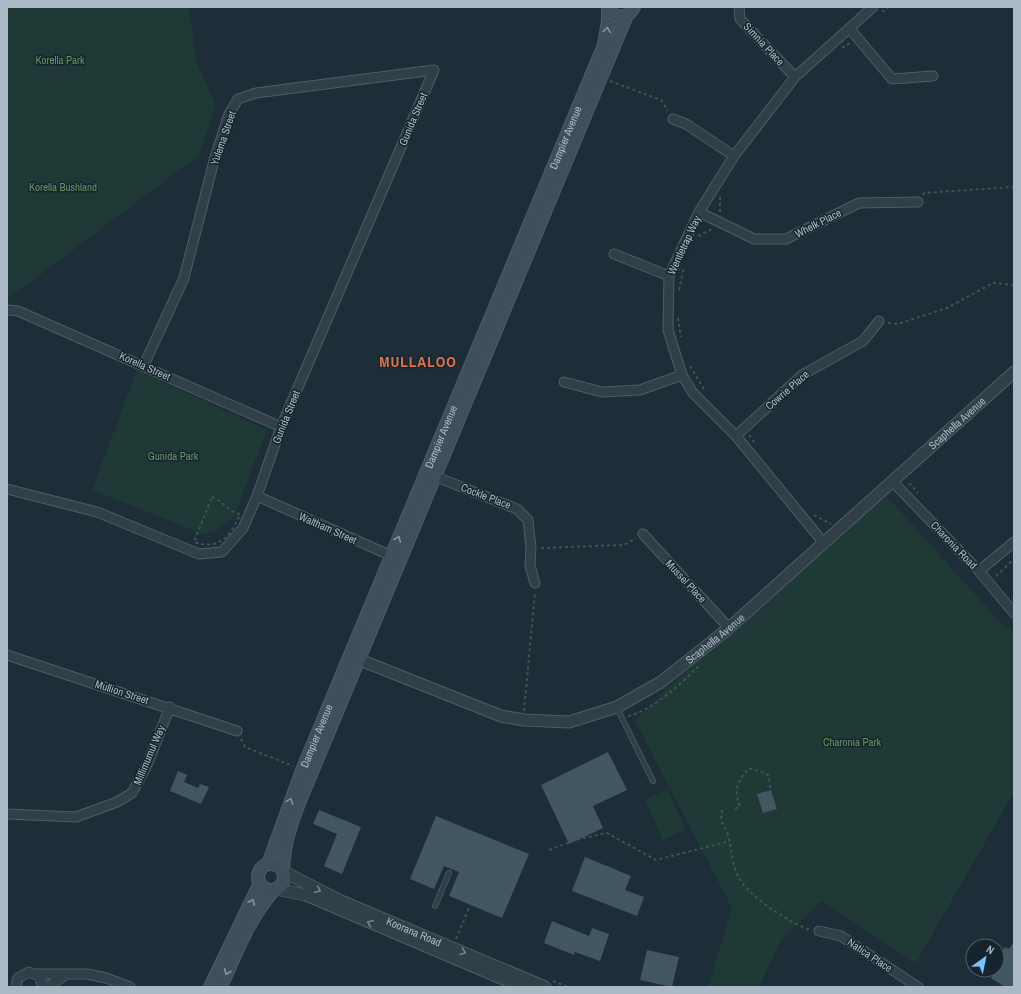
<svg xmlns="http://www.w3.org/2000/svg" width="1021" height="994" font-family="'Archivo Narrow',sans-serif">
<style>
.green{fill:#1f3937}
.building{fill:#435663}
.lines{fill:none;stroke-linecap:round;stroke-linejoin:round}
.service-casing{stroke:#4f5d67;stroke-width:6}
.minor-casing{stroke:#4f5d67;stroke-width:11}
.tertiary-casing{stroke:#4f5d67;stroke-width:13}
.secondary-casing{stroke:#4f5d67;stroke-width:14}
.path{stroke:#3d5654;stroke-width:2;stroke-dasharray:3 3;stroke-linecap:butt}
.service{stroke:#313f49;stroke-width:4.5}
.minor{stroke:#313f49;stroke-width:9}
.tertiary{stroke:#313f49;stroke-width:11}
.secondary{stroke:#3f4f5c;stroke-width:12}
.oneway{stroke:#8595a1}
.oneway2{stroke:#74838e}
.labels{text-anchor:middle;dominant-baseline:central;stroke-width:3;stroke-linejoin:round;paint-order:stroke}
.street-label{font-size:11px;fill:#abbac6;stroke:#17242d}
.park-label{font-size:11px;fill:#619863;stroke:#17242d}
.district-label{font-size:15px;font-weight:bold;letter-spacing:1px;fill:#dd724e;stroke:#17242d}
</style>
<rect width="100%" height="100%" fill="#1d2e38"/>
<!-- green -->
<path class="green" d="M7,7H189L196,60L216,107L199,155L12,296H7Z
M137,370L267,430L234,516L215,532L202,534L92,490Z
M885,494L1001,623L1014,633V792L916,963L821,901L780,941L759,987H708L732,908L635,721L666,689Z
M668,789L686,830L663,840L645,799Z"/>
<!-- building -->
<path class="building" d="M608,752L627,790L593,806L603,828L569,844L541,785Z
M178,771L187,775L184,782L198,788L200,784L209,787L201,804L170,791Z
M771,790L777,809L763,813L757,794Z
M319,810L361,827L342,874L324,866L337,834L313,824Z
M436,816L529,854L502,918L449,896L459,872L444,866L434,889L410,879Z
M585,857L631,876L625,890L644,897L637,916L572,891Z
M552,921L589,936L592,928L609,934L600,961L575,952L574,955L544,943Z
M1014,942V987H1005L991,978L997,970V958L1005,947L1009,949Z
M647,950L679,957L672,987L640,980Z"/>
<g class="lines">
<!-- service casing -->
<g class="service-casing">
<path id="service" d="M617,708L653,781
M435,906L449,873"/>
</g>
<!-- minor casing -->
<g class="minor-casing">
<path id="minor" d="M739,7L740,19L795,77
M850,29L892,79L933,76
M673,119L686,124L734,156
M699,212L754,239H786L859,203L918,202
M614,254L669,276
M7,310L18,311L281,427
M144,365L184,278L214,161L229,114L238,99L256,93L434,70
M564,382L602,392L640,390L682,375
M736,436L802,375L863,341L879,321
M429,474L517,509L528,520L531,548L530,566L535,583
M892,481L979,571L1014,613
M7,489L97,512L199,554L222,552L243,528L257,496L281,427L434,70
M257,496L396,558
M643,534L729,628
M823,542L736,436L693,393L682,375L668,330L669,276L699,212L734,156L795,77L873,7
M979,571L1014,542
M7,655L237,731
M7,814L76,817L117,802L132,793L147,765L170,707
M819,931L841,936L918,987
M36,974H87L106,978L130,987
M16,987L18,978L29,972L39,976L43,987
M48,987L65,975"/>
</g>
<!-- tertiary casing -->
<g class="tertiary-casing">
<g id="tertiary">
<path id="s1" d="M350,656L501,716L524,720L569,722L617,707L661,682L729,628L1014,372"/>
<path id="s2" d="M284,872L341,901L545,987"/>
<path d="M276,889L306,895L522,987"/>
</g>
</g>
<!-- secondary casing -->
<g class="secondary-casing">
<g id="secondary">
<path d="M608,7L613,14C621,19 630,16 634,7"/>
<circle cx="271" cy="877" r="13"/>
<path id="s3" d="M268,864L303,768L604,45L608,21V8"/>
<path d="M283,870C284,835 299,803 312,772L627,15"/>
<path d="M210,987L260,883"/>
<path d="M221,987C236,953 249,918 274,890"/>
</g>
</g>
<!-- path -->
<path class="path" d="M882,12L889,7
M842,48L850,43
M610,81L661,100L668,111
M923,195L924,193L1014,187
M720,197V213
M698,236L712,229
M679,290L684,267
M678,318L681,337
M888,323L898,324L947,308L993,283L1014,285
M690,366L705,391
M749,435L755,443
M909,485L910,484L918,493
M212,497C223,501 228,512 240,514C231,535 220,551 194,542Z
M814,515L831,524
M541,548L624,545L636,538
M996,576L1014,559
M524,711L535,592
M628,716C655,709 679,685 699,666
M241,739L245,747L293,766
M735,809L740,806C733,790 738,781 749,768C756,771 762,771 768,775L771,790
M722,810L721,821C734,838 729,859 738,876C747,896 790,923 810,930
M549,850L579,839L607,833L656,860L730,841
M456,939L470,905
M553,981L568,987"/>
<!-- service -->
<use href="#service" class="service"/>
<!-- minor -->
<use href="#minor" class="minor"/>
<!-- tertiary -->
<use href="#tertiary" class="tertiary"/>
<!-- secondary -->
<use href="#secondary" class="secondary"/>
</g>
<!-- one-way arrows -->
<defs><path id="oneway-chevron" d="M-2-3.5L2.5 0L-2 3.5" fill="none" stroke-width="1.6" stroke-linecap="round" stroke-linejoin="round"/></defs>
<g class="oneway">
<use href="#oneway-chevron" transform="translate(607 30) rotate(-82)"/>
<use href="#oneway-chevron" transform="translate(398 539) rotate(-67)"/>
<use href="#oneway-chevron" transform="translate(290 801) rotate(-69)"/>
<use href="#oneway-chevron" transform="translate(252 902) rotate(-64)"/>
<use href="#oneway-chevron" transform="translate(227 972) rotate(113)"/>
</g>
<g class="oneway2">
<use href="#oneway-chevron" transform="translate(318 890) rotate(25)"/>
<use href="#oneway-chevron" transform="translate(370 923) rotate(-157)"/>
<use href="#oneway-chevron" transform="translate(463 952) rotate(22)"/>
</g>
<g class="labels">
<!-- street labels -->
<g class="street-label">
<text transform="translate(764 44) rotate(47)">Simnia Place</text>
<text transform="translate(413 119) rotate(-67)">Gunida Street</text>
<text transform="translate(223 138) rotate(-71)">Yulema Street</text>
<text stroke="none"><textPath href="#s3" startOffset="785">Dampier Avenue</textPath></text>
<text transform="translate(818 223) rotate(-27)">Whelk Place</text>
<text transform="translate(684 245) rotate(-65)">Wentletrap Way</text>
<text transform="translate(145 366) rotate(24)">Korella Street</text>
<text transform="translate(787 390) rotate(-41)">Cowrie Place</text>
<text transform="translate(286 417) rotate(-68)">Gunida Street</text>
<text stroke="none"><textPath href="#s1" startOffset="725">Scaphella Avenue</textPath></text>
<text stroke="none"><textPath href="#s3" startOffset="461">Dampier Avenue</textPath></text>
<text transform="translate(486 496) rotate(21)">Cockle Place</text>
<text transform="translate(328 528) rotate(24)">Waltham Street</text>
<text transform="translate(954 545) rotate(46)">Charonia Road</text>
<text transform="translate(686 581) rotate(47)">Mussel Place</text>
<text stroke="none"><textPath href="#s1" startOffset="401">Scaphella Avenue</textPath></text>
<text transform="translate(122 692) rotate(18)">Mullion Street</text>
<text stroke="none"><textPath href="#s3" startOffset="137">Dampier Avenue</textPath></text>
<text transform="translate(149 755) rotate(-67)">Millimumul Way</text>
<text stroke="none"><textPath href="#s2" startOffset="143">Koorana Road</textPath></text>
<text transform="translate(870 955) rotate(34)">Natica Place</text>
</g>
<!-- park labels -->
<g class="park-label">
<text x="60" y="60">Korella Park</text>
<text x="63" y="187">Korella Bushland</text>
<text x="173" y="456">Gunida Park</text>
<text x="852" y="742">Charonia Park</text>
</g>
<!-- district labels -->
<g class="district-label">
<text x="418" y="361">MULLALOO</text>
</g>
</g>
<!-- border -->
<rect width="1021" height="994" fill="none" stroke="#abbac6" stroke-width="16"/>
<!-- north arrow -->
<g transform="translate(985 958) rotate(33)"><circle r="19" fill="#17242d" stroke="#52606a"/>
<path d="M0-3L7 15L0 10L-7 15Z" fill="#77c4ff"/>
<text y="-6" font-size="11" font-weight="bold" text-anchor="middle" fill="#abbac6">N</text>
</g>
</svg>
